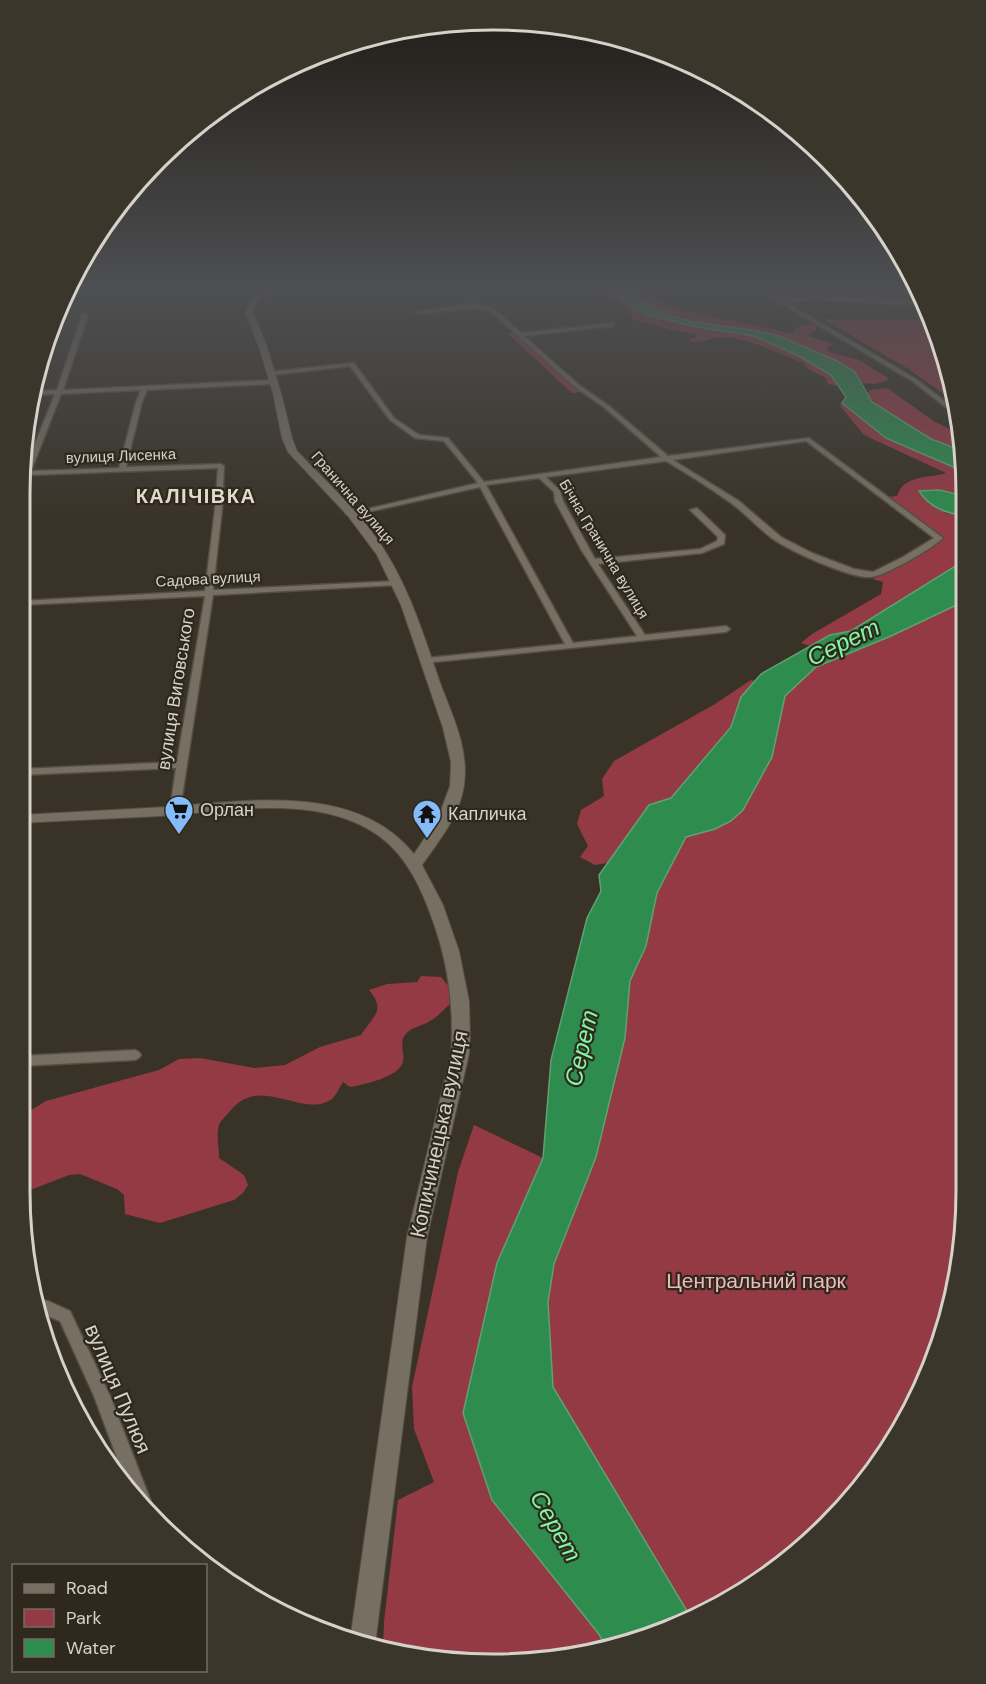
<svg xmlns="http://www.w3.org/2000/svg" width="986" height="1684" font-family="'DM Sans',sans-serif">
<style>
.green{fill:#943a45}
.water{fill:#2e8c4e;stroke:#60a173;stroke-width:1.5}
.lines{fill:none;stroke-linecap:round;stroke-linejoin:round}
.stream{stroke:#60a173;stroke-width:2}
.street-casing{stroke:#534e43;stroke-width:3}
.secondary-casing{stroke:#534e43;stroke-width:2}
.street{fill:#766f62;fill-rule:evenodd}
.secondary{fill:#766f62;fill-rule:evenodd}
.labels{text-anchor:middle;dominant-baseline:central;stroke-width:4.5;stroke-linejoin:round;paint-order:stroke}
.far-street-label{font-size:15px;fill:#d6d2ca;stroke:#2e281d}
.street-label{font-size:18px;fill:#d6d2ca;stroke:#2e281d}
.poi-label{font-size:18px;fill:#d6d2ca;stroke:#2e281d;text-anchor:start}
.far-district-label{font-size:20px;font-weight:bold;letter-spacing:1.5px;fill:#e2dacb;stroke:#2e281d}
.near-street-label{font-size:21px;fill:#d6d2ca;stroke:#2e281d}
.near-park-label{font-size:21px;fill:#f0b9bb;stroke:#2e281d}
.near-water-label{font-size:24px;font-style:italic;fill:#82f7a2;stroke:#2e281d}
.rim{fill:none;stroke:#d6d2ca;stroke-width:3}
</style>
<rect width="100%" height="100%" fill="#393227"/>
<!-- green -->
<path class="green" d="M592,290H611L648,315L698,327L754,336L800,356L831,375L838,386L828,384L826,378L808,369L804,363C779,354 750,338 723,337C712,337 703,343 691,342L689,340L697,336L695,334L671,330L633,319L627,306Z
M627,290H638L676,309L790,333H794L796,328L805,324L816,325V330L808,336L834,344L827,348L829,352L859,360L888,378L886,381L875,384L861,383L855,372L758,331L693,322L662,314Z
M769,290H918L921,296L885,295L882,301L803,298L785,300L772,294Z
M823,319L932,320L941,341L953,400L905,367Z
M506,332L515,334L582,392L572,393Z
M887,388L935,422L960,434L963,451L931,439L872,402L867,393L870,390Z
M842,403L886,438L965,472V496L939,490L945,513L965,516V560L851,631L830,635L811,646L801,643L812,634L881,594L883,582L873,579L944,538L888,497L897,496C904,474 928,479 946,473L864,435L840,406Z
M965,601V1222L941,1344L887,1454L781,1567L690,1616L553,1387L548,1302L554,1265L596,1157L625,1038L630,981L646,946L657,893L686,837L715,829L731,821L772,757L785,696L816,667L891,636Z
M751,680L755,681L741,697L731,727L671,798L649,805L607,863L595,865L580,857L588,846L577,824L581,810L604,796L602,779L614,761L715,704Z
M421,976L441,977L451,989V1003C444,1009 438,1017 430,1021C424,1025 414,1027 409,1031C397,1040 405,1051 403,1062C399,1077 363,1085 350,1087L343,1082C340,1086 337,1094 333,1098C305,1121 262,1073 231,1110C228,1114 221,1120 219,1125C216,1133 219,1148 219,1158L244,1175L248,1185L243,1193L234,1200L160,1223L125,1214L124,1195L117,1189L80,1174L69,1175L20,1194V1117L46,1101L159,1070L179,1059L200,1058L254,1068L285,1065L320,1047L361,1035C374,1015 386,1010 369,990L387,984L417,982Z
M474,1125L543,1158L497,1263L598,1633L606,1646L493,1664L383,1646L384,1622L398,1500L434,1482L414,1429L412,1387L458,1172Z"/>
<!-- water -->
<path class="water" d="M610,290L631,291L662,314L693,322L758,331L779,336L837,361L855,372L872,402L931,439L963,451L965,472L886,438L842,403L846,397L831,375L799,356L754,336L698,327L647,315Z
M939,490L965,496V516C946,513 930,508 919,491Z
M965,560V601L891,636L816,667L785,696L772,757L743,810L731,821L715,829L686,837L657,893L646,946L630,981L625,1038L596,1157L554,1264L548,1302L553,1387L690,1616L645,1639L606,1646L598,1633L492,1500L463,1413L497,1263L543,1158L551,1060L587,918L601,891L599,875L649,805L671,798L731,727L741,697L761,674L830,635L851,631Z"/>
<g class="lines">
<!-- stream -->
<path class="stream" d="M69,292L82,290"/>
<!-- street casing -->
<g class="street-casing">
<path id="street" d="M758,290H763L780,300L816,296L924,302L925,305L816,300L785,302L916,379L955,409L956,415L912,381Z
M474,304L493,308L521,333L614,323L612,326L524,336L579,385L609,406L668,456L809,438L943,538C933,548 885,576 871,577C851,579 790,551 773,539C758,528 746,514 731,503C710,488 688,474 666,461L546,477L560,491L563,501L595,559L700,549L717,541L718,537L690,510L697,508L725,535L724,544L702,553L598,564L645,635L726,626L730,629L726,632L424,663L423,661L427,658L565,644L480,487L350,516L346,514L478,483L444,441L415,438L390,420L350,366L271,375L269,374V372L354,363L394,418L419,435L448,438L484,482L661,457L605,408L575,387L489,310L474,308L417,314L414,312ZM806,441L934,538L903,557L873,572L854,569L812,553L781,537L739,501L673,460ZM539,478L554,492L555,501L582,551L637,636L573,643L486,485Z
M85,313L88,315L63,390L273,380L276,382L273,384L147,390L142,402L126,467L221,464L224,466L222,509L213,590L397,581L401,583L397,585L213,595L180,810L175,813L170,810L176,768L20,775V769L177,762L205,596L20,605V601L205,591L215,509L218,468L29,475L24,486L21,488L22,475H21V471H24L55,394L34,395L35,391L57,390L82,315ZM141,390L136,402L119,468L31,471L61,394Z
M135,1050L139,1052L141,1055L139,1058L135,1060L20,1066V1056Z
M37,1300L48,1301L70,1311L110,1396L152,1504L149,1509L129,1490L94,1396L60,1321L40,1313Z"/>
</g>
<!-- secondary casing -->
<g class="secondary-casing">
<path id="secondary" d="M267,290H276L257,302L253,312L267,347L281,393L292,438L297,451C324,480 354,506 377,539C409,584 424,637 442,688C454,719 469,751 464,785C460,815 439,841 422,865L443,905L459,951L469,1001L470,1036L469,1054L427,1237L375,1645L350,1641L407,1237L451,1054C454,1009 449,967 434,924C423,892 408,857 379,836C319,793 230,811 161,816C114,818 67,821 20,823V815C69,812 117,810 166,807C247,801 356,782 414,854L438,818L450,786L451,762L443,728L401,605L377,555L348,516L288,452L282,438L273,393L259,347L245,312L252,299Z"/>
</g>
<!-- street -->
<use href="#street" class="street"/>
<!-- secondary -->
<use href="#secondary" class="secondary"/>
</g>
<!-- sky -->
<linearGradient id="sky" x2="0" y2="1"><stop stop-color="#1f1c15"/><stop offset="0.55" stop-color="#4e4f52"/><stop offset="1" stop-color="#4e4f52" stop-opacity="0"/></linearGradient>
<rect width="986" height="525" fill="url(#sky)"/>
<!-- icons -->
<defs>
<g id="supermarket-pin" transform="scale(1.5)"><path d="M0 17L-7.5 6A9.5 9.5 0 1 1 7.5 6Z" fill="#84bcfb" stroke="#2e281d"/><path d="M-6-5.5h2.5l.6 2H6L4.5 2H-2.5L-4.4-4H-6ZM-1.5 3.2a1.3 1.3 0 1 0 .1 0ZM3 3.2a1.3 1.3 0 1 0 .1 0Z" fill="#111"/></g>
<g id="temple-pin" transform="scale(1.5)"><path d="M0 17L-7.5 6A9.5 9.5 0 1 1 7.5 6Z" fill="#84bcfb" stroke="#2e281d"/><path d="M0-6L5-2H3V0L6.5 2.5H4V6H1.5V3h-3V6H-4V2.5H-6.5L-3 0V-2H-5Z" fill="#111"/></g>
</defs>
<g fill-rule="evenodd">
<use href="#supermarket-pin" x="179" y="810"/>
<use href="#temple-pin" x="427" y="814"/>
</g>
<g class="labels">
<!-- far-street labels -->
<g class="far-street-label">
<text transform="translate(121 456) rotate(-2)">вулиця Лисенка</text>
<text transform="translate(353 498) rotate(49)">Гранична вулиця</text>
<text transform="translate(604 549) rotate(59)">Бічна Гранична вулиця</text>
<text transform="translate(208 579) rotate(-3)">Садова вулиця</text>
</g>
<!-- street labels -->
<g class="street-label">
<text transform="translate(176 689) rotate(-81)">вулиця Виговського</text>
</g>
<!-- poi labels -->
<g class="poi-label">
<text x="200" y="810">Орлан</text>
<text x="448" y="814">Капличка</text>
</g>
<!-- far-district labels -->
<g class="far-district-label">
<text x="196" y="496">КАЛІЧІВКА</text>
</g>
<!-- near-street labels -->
<g class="near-street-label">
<text transform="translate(439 1134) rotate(-78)">Копичинецька вулиця</text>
<text transform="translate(118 1389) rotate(67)">вулиця Пулюя</text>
</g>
<!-- near-park labels -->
<g class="near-park-label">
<text x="756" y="1281">Центральний парк</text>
</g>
<!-- near-water labels -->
<g class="near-water-label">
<text transform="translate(843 642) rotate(-26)">Серет</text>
<text transform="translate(581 1048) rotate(-77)">Серет</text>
<text transform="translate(556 1526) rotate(60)">Серет</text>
</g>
</g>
<!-- crop -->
<path d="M0 0H986V1684H0ZM493 30H493A463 463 0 0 1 956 493V1191A463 463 0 0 1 493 1654H493A463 463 0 0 1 30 1191V493A463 463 0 0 1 493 30Z" fill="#3b362b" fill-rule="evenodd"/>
<path class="rim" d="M493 30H493A463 463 0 0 1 956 493V1191A463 463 0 0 1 493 1654H493A463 463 0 0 1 30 1191V493A463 463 0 0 1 493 30Z"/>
<!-- legend -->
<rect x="12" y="1564" width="195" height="108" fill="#2e281d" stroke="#716c62" stroke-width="1.5"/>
<rect x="24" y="1584" width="30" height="9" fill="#766f62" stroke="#716c62" stroke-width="1.5"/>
<text x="66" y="1594" font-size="18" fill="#d6d2ca">Road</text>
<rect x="24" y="1609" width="30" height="18" fill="#943a45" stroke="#716c62" stroke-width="1.5"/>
<text x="66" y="1624" font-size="18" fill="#d6d2ca">Park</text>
<rect x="24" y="1639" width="30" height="18" fill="#2e8c4e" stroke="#716c62" stroke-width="1.5"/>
<text x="66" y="1654" font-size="18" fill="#d6d2ca">Water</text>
</svg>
